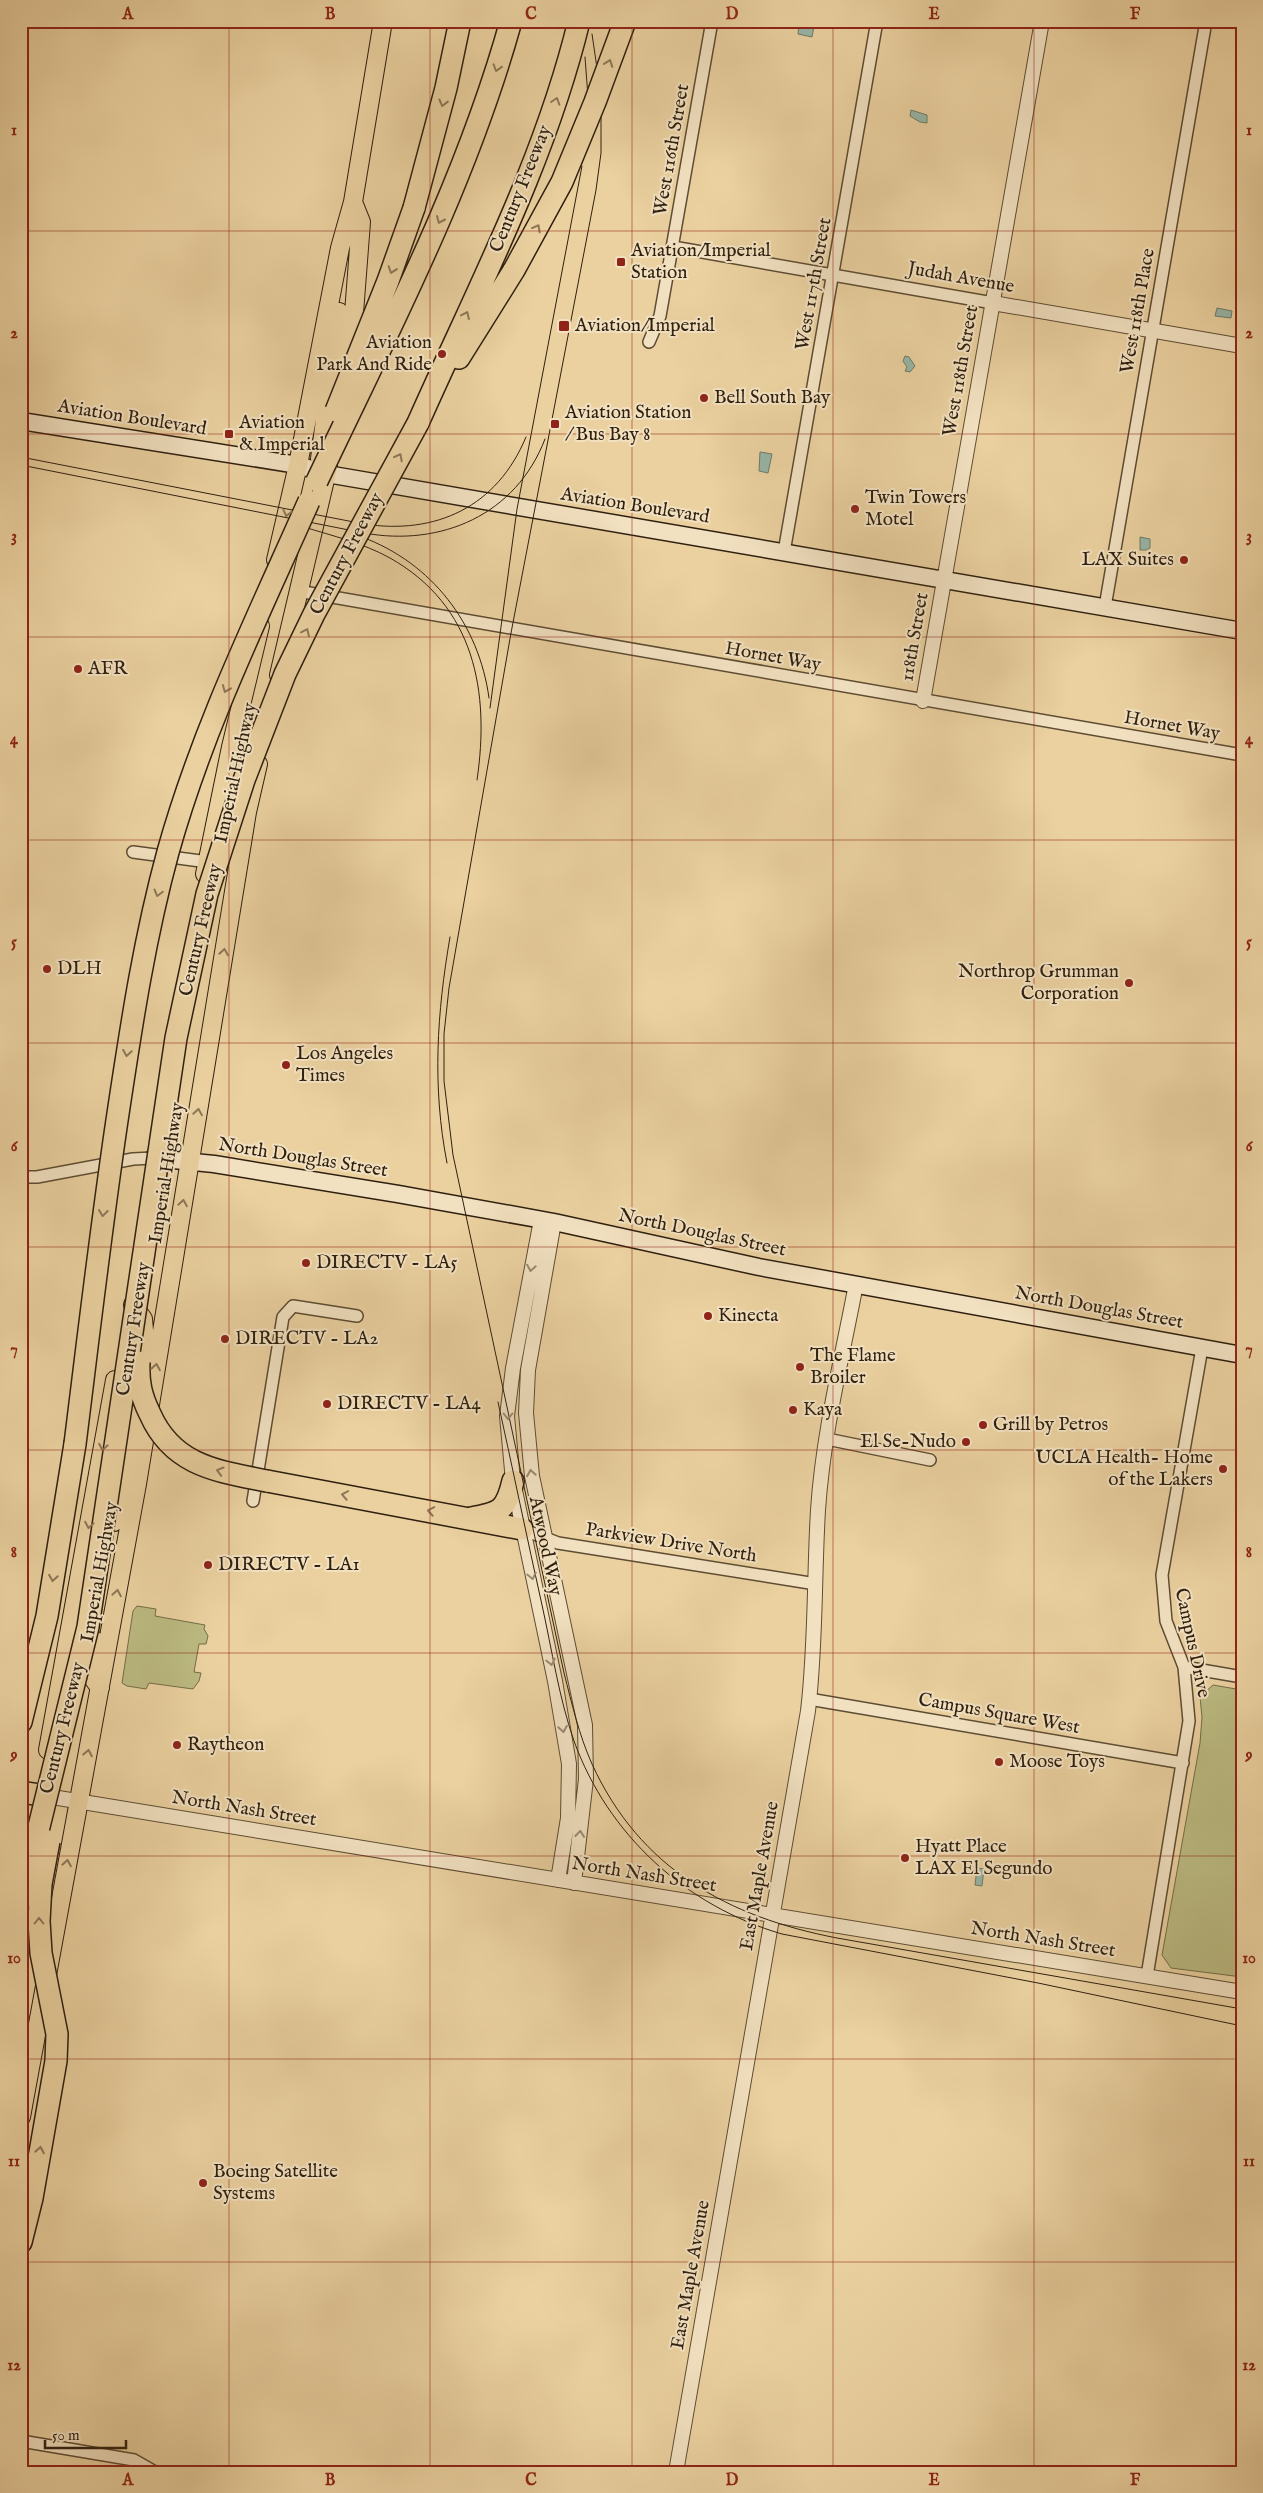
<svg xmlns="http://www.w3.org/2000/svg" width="1263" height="2493" font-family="'IM FELL English',serif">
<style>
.green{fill:#bbba81;stroke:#746c48}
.water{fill:#98b7a8;stroke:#6e7a6b}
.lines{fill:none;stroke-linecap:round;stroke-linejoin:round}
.minor-casing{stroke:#5d4c33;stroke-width:14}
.tertiary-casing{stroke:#5d4c33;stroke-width:16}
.secondary-casing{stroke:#2e1f0f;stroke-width:19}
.primary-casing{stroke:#2e1f0f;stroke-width:20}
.motorway-casing{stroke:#2e1f0f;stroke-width:24}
.minor{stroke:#f2e1c1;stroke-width:11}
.tertiary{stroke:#f2e1c1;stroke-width:14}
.secondary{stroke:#f2e1c1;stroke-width:16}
.primary{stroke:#ebd1a0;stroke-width:18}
.motorway{stroke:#ebd1a0;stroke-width:21}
.tram{stroke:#2e1f0f;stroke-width:1}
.motorway-bridge-casing{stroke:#2e1f0f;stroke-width:24;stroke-linecap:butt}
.motorway-bridge{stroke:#ebd1a0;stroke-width:21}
.oneway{stroke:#8c7858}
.oneway2{stroke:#9a8a71}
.grid{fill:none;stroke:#8f2418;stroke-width:1;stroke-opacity:0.55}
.poi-dot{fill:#8f2418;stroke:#f2e1c1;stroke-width:2}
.labels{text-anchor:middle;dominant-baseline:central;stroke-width:4;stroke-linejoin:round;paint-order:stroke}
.street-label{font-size:19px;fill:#2e1f0f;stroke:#f2e1c1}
.poi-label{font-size:19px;fill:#2e1f0f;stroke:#f2e1c1;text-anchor:start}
.neatline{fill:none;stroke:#8f2418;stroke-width:2}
.grid-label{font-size:16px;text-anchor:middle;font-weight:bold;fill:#8f2418}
</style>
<rect width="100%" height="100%" fill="#ebd1a0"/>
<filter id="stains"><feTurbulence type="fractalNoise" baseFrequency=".004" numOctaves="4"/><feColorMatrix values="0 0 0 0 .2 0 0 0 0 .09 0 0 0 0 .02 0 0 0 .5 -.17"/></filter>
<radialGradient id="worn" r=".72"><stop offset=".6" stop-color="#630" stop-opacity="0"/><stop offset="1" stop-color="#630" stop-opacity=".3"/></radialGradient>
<!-- green -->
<path class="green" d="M137,1606L156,1609L155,1616L205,1625L204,1629L208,1636L206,1644H199L194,1672L201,1673L199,1681L193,1689L149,1683L146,1689L127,1686L122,1683L133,1611Z
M1213,1685L1242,1690V1977L1171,1968L1162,1955L1200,1743L1202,1717L1200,1697Z"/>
<!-- water -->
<path class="water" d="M799,24L814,26L812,37L798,34Z
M911,110L927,115V123L920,122L910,116Z
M1217,308L1232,311L1231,318L1215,316Z
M905,356L909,357L915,366L910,372L905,371L907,367L903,361Z
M760,452L772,454L768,473L759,471Z
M1140,537L1150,539V548L1146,550H1140Z
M977,1868L984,1869L982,1886L975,1885Z"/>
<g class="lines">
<!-- minor casing -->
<g class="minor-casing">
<path id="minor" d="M673,247L993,303
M649,342L660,316L712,21
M784,552L877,21
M298,591L1242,755
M1105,607L1206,21
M133,852L208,862
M21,1177H37L133,1159L153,1158
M827,1439L930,1460
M253,1501L283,1317L293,1306L357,1316
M522,1529L558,1543L816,1584
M1184,1667L1242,1677
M809,1699L1183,1763
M1147,1976L1189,1721L1184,1667L1166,1621L1162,1575L1202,1348
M21,2441L134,2460L155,2472"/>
</g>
<!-- tertiary casing -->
<g class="tertiary-casing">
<path id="tertiary" d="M993,303L1242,346
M923,701L1042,21
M541,1220L513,1368L507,1416L513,1481L555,1681L569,1764L568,1818L558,1880
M554,1222L528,1370L526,1413L532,1476L585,1725L586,1779L574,1883
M40,1795L1242,1992
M676,2472L808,1711C816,1644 814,1577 818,1510C823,1434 842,1358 856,1284"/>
</g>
<!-- secondary casing -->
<g class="secondary-casing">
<path id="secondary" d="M21,421L298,465L327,474L1242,631
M153,1158L214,1164L398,1194L554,1222L759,1267L1242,1355"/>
</g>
<!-- primary casing -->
<g class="primary-casing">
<path id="primary" d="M346,372L354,313L361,222L353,202
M325,469L320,459L339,312
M276,560L298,465L340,248L353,202L383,21
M279,675L328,467
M205,874L231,747L260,626
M114,1522L145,1342L143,1319L133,1305
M93,1639L90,1674L100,1688
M48,1750L115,1380
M21,2117L137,1484L247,812L258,764"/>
</g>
<!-- motorway casing -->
<g class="motorway-casing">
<path id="motorway" d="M414,208L446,88L460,21
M459,358L514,270
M418,423C476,292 545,162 579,21
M267,1481L522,1529
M471,1518C500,1513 506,1511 513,1481
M21,1722L47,1616L75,1444
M21,1792L40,1795
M21,2242L32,2198"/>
</g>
<!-- minor -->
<use href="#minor" class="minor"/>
<!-- tertiary -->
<use href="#tertiary" class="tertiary"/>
<!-- secondary -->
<use href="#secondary" class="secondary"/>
<!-- primary -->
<use href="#primary" class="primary"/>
<!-- motorway -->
<use href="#motorway" class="motorway"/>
<!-- tram -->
<path class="tram" d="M592,34L597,68
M585,57L588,97
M601,114V153L596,190L511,633L449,988L444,1034V1081L453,1155L564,1673C572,1704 579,1735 592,1764C640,1869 728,1917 837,1938L1242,2009
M21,457L364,524C436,535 497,507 526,437
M21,465L364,533C441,547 516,515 545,439
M304,527C333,536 363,543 390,558C475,606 490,692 477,780
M362,537C432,563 479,624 489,698
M490,708L517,509L582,166
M447,1163C432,1086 437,1013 450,937
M498,1402C513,1470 527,1538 542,1605C552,1650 559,1698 574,1741C608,1835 686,1906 782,1934L1038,1983L1242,2026"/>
<!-- motorway-bridge casing -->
<g class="motorway-bridge-casing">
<path id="motorway-bridge" d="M514,270L562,182L595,102L625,21
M336,411L388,281L414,208
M317,481C388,331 466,183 511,21
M139,1362C138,1382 141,1396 150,1414C173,1466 217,1471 267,1481
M75,1444C89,1332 102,1219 119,1107C132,1021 145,936 168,852C202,730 258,616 309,501
M21,1900L88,1627L176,1038L207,894L244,780L285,674L314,614L418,423
M32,2198L56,2061L57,2034L41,1953L39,1921L41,1884L49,1841"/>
</g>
<!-- motorway-bridge -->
<use href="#motorway-bridge" class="motorway-bridge"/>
</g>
<!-- one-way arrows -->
<defs><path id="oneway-chevron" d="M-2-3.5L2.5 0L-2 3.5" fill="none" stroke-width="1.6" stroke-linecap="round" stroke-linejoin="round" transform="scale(1.25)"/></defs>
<g class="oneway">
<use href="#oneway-chevron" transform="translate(609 63) rotate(-70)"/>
<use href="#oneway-chevron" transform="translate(497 68) rotate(107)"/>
<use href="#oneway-chevron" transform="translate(556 101) rotate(-72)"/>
<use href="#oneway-chevron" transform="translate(443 103) rotate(104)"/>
<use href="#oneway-chevron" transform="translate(440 220) rotate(114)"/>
<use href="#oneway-chevron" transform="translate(537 228) rotate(-61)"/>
<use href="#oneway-chevron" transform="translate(392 270) rotate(109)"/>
<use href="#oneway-chevron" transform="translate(466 315) rotate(-65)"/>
<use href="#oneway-chevron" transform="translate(399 457) rotate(-62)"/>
<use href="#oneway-chevron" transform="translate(287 513) rotate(103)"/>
<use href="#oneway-chevron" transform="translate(306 632) rotate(-65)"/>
<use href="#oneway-chevron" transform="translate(226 689) rotate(112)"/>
<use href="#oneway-chevron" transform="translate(158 893) rotate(105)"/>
<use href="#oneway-chevron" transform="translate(224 952) rotate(-81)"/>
<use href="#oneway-chevron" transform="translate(127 1053) rotate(99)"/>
<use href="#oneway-chevron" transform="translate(198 1112) rotate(-81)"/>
<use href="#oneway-chevron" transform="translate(183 1203) rotate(-81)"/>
<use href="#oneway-chevron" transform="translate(103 1213) rotate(97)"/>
<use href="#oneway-chevron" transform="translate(156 1367) rotate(-81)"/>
<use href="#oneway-chevron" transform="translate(103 1447) rotate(100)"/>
<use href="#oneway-chevron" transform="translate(220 1471) rotate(-164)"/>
<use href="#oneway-chevron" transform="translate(345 1495) rotate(-169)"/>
<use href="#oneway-chevron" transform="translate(431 1511) rotate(-170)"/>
<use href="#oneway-chevron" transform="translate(89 1525) rotate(100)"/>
<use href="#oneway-chevron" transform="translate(53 1578) rotate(99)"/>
<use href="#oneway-chevron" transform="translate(117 1593) rotate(-80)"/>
<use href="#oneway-chevron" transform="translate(88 1753) rotate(-79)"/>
<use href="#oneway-chevron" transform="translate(67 1863) rotate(-80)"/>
<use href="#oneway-chevron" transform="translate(39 1921) rotate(-90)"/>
<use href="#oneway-chevron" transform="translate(40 2150) rotate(-80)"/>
</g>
<g class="oneway2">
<use href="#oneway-chevron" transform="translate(531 1268) rotate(100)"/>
<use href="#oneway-chevron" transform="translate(508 1416) rotate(90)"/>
<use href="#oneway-chevron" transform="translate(531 1473) rotate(-99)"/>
<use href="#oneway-chevron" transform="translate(532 1576) rotate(78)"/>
<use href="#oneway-chevron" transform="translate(551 1662) rotate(78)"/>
<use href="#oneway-chevron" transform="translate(563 1729) rotate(81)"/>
<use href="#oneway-chevron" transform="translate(580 1834) rotate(-84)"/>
</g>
<!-- grid -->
<path class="grid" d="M229,21V2472M430,21V2472M632,21V2472M833,21V2472M1034,21V2472M21,231H1242M21,434H1242M21,637H1242M21,840H1242M21,1043H1242M21,1247H1242M21,1450H1242M21,1653H1242M21,1856H1242M21,2059H1242M21,2262H1242"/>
<!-- markers -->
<g class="poi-dot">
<rect x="616" y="257" width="10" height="10" rx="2.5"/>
<rect x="558" y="320" width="12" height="12" rx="2.5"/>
<circle cx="442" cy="354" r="5"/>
<circle cx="704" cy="398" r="5"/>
<rect x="550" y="419" width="10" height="10" rx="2.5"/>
<rect x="224" y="429" width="10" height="10" rx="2.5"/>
<circle cx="855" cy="509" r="5"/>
<circle cx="1184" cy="560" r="5"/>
<circle cx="78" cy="669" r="5"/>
<circle cx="47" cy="969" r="5"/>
<circle cx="1129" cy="983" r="5"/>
<circle cx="286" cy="1065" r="5"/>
<circle cx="306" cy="1263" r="5"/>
<circle cx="708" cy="1316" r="5"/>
<circle cx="225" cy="1339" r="5"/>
<circle cx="800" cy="1367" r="5"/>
<circle cx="327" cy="1404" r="5"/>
<circle cx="793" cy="1410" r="5"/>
<circle cx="983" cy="1425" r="5"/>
<circle cx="966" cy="1442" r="5"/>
<circle cx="1223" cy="1469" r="5"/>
<circle cx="208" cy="1565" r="5"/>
<circle cx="177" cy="1745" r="5"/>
<circle cx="999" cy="1762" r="5"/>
<circle cx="905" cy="1858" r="5"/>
<circle cx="203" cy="2183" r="5"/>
</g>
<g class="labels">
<!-- street labels -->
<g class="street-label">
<text transform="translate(672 150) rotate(-80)">West 116th Street</text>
<text transform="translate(521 189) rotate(-68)">Century Freeway</text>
<text transform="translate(961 278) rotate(10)">Judah Avenue</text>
<text transform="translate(814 284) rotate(-80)">West 117th Street</text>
<text transform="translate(1138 311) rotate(-80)">West 118th Place</text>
<text transform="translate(961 371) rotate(-80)">West 118th Street</text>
<text transform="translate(132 418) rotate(9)">Aviation Boulevard</text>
<text transform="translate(635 506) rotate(9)">Aviation Boulevard</text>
<text transform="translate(347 554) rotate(-62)">Century Freeway</text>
<text transform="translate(915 637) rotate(-80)">118th Street</text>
<text transform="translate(773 657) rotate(10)">Hornet Way</text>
<text transform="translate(1172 726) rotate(10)">Hornet Way</text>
<text transform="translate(236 773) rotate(-78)">Imperial Highway</text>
<text transform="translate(201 930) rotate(-77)">Century Freeway</text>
<text transform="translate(303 1158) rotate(9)">North Douglas Street</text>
<text transform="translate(167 1173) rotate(-81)">Imperial Highway</text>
<text transform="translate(702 1233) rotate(12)">North Douglas Street</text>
<text transform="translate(1099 1308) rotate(10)">North Douglas Street</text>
<text transform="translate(134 1329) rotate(-81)">Century Freeway</text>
<text transform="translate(671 1543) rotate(9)">Parkview Drive North</text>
<text transform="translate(545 1546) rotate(78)">Atwood Way</text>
<text transform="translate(100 1572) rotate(-80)">Imperial Highway</text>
<text transform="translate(1192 1643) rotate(78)">Campus Drive</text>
<text transform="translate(999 1714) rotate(10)">Campus Square West</text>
<text transform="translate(63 1728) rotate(-76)">Century Freeway</text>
<text transform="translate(244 1809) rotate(9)">North Nash Street</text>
<text transform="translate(644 1875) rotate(9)">North Nash Street</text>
<text transform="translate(760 1876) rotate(-80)">East Maple Avenue</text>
<text transform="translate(1043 1940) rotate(9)">North Nash Street</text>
<text transform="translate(691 2275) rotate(-80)">East Maple Avenue</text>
</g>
<!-- poi labels -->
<g class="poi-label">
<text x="631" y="251">Aviation/Imperial<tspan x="631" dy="22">Station</tspan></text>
<text x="575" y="326">Aviation/Imperial</text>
<text x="432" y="343" text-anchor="end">Aviation<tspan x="432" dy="22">Park And Ride</tspan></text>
<text x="714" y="398">Bell South Bay</text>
<text x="565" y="413">Aviation Station<tspan x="565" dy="22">/ Bus Bay 8</tspan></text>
<text x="239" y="423">Aviation<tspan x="239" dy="22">&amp; Imperial</tspan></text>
<text x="865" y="498">Twin Towers<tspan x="865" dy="22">Motel</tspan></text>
<text x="1174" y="560" text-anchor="end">LAX Suites</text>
<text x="88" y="669">AFR</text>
<text x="57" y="969">DLH</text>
<text x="1119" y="972" text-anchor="end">Northrop Grumman<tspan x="1119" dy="22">Corporation</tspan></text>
<text x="296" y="1054">Los Angeles<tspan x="296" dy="22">Times</tspan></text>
<text x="316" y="1263">DIRECTV - LA5</text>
<text x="718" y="1316">Kinecta</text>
<text x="235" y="1339">DIRECTV - LA2</text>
<text x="810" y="1356">The Flame<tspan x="810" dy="22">Broiler</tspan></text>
<text x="337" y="1404">DIRECTV - LA4</text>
<text x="803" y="1410">Kaya</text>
<text x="993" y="1425">Grill by Petros</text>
<text x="956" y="1442" text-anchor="end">El Se-Nudo</text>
<text x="1213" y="1458" text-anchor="end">UCLA Health- Home<tspan x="1213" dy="22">of the Lakers</tspan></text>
<text x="218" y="1565">DIRECTV - LA1</text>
<text x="187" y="1745">Raytheon</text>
<text x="1009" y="1762">Moose Toys</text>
<text x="915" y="1847">Hyatt Place<tspan x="915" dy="22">LAX El Segundo</tspan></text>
<text x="213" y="2172">Boeing Satellite<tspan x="213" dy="22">Systems</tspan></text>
</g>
</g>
<!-- margin -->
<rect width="1263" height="2493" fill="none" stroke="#ebd1a0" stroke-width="55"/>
<!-- scale -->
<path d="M45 2440v8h81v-8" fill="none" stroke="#2e1f0f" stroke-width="2.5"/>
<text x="52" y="2440" font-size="15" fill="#2e1f0f" stroke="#f2e1c1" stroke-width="4" paint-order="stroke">50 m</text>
<rect x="28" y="28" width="1208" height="2438" class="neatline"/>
<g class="grid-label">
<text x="128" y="19">A</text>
<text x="330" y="19">B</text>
<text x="531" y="19">C</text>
<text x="732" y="19">D</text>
<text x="934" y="19">E</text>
<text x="1135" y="19">F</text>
<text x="14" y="135">1</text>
<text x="1249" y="135">1</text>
<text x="14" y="338">2</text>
<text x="1249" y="338">2</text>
<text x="14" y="541">3</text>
<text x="1249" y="541">3</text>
<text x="14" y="744">4</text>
<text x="1249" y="744">4</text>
<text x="14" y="947">5</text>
<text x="1249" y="947">5</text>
<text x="14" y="1151">6</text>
<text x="1249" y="1151">6</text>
<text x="14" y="1354">7</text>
<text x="1249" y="1354">7</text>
<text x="14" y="1557">8</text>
<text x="1249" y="1557">8</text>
<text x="14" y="1760">9</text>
<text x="1249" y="1760">9</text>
<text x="14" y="1963">10</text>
<text x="1249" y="1963">10</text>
<text x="14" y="2166">11</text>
<text x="1249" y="2166">11</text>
<text x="14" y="2370">12</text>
<text x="1249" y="2370">12</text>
<text x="128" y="2485">A</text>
<text x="330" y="2485">B</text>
<text x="531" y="2485">C</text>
<text x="732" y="2485">D</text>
<text x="934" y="2485">E</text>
<text x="1135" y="2485">F</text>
</g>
<rect width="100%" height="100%" filter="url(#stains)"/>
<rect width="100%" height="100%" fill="url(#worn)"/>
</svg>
